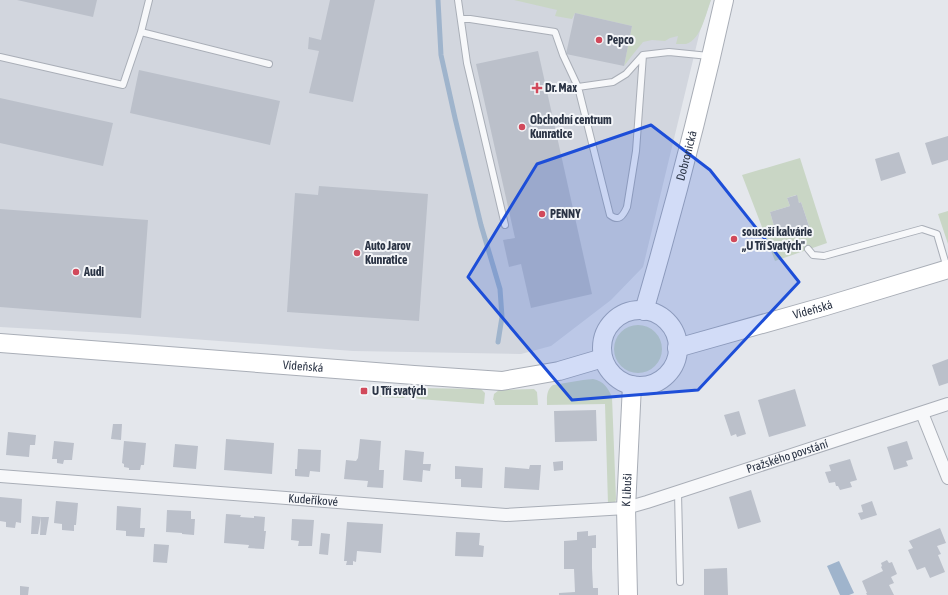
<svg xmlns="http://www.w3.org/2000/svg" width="948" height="595" font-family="'Asap Condensed',sans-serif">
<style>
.built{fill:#d2d6de}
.green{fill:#c9d6c5;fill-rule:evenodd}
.water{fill:#9fb4cc}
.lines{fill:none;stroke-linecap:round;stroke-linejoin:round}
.stream{stroke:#9fb4cc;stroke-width:5}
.building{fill:#bbc0ca}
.lane-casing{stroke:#a9aeb7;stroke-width:8}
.street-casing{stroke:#a9aeb7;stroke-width:14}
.secondary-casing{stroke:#a9aeb7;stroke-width:20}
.lane{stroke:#f7f8fa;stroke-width:6}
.street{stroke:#f7f8fa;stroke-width:12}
.secondary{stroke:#fff;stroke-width:18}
.marked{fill:#1d4ed8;fill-opacity:0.2;stroke:#1d4ed8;stroke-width:3;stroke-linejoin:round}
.poi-dot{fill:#d1495b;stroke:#f4f6f9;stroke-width:1.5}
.labels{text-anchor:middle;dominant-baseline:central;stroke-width:4;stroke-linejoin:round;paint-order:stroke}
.poi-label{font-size:12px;font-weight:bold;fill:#2b3445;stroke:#f4f6f9;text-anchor:start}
.street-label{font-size:12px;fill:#2b3445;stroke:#f4f6f9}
</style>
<rect width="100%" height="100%" fill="#e4e7ec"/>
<!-- built -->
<path class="built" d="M0,0H711L700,31L643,267L611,300L551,346L521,354L353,351L125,334L0,327Z"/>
<!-- green -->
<path class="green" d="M514,0H711C706,13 701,40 686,44C683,44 679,44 676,44L678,36L670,38L665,41L652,40L643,42L634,53L624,66L632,26L575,13L572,19L555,16L557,10Z
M800,158L827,243L775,261L742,175ZM796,195L799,203L801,202L810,229L798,226L791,228L792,232L785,234L784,231L776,233L770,212L790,206L787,198Z
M948,211V244L938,214Z
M614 349a24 24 0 1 1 48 0a24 24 0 1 1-48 0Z
M593,379C604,381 608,388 612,397L616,499L615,503L608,504L605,404L547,405C547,398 546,390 553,385L583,380Z
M401,387H407L406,396L404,398L381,397L371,388Z
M417,388L481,389L485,393L484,404L419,399L416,398Z
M534,389L537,392L538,405H495L494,400H493L494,394L499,390Z"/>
<!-- water -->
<path class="water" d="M839,561L854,593L849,595H840L827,566Z"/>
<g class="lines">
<!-- stream -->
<path class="stream" d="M438,0L441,55L455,118L481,225L500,289L502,317L498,342"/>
</g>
<!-- building -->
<path class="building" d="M17,0H97L93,17Z
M330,0H375L353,102L309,93L319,51L308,49L309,37L321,40Z
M575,13L632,26L624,66L566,54Z
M538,51L592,294L531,308L521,264L509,267L503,240L515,238L476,64Z
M139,70L280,101L270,145L130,113Z
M0,98L113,123L103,166L0,143Z
M948,136V160L932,165L925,143Z
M899,152L906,173L881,181L875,159Z
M319,186L428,194L419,321L287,312L295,193L318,195Z
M797,195L799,203L801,202L810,229L800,232L798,226L791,228L792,232L785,235L784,231L776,233L770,212L790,206L787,198Z
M0,209L148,220L141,318L0,307Z
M948,359V383L939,386L932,365Z
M795,389L806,426L769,437L758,400Z
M596,410L597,441L555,442L554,411Z
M739,411L746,434L737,437L736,434L731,436L724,415Z
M113,424H122L121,440L111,439Z
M8,432L36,435L35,445H30L29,457L6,455Z
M226,439L274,443L272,474L224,470Z
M360,439L381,441L379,470H384L383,488L367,487L368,481L344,479L346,460L356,461L358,458Z
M54,441L74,443L72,460H64L63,464L57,463V459H52Z
M124,441L146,443L144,465H141L140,470H129V468L124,467V464L122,463Z
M907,441L913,459L906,461L908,466L894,470L887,447Z
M175,444L198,446L196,469L173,467Z
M298,449L321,450L320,472L310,471L309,477L295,476V469H297Z
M405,450L424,452L423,464H431L430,471L423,470L422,482L403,480Z
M850,459L857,480L850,482L852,487L840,490L838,486H836L835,482L829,483L825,472L831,471L829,465Z
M563,461V470L554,471L553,462Z
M530,465H541L539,490L504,488L505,467L529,469Z
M455,466L483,468L482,488L461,487V479H455Z
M751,490L761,522L738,529L729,497Z
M0,497L22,499L21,523L16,522L15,528L6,527V522L0,521Z
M56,501L78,503L76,525H74V531L62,530V524L54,523Z
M872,501L877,515L861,520L858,513L863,512L861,505Z
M117,506L141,508L140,528H145L144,537L126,536V531L116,530Z
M167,510L191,511V519H195L194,535L182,534V533L166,532Z
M226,514L241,515L240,517L254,518V516L265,517L264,531H266L264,549L248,548L249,545L224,543Z
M32,516L41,517L38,534H31Z
M41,517H49L46,535H40Z
M292,519L314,520L312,546H298L299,541L291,540Z
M347,522L383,524L381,553L357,551L356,562L353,561V565H346L347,561H344Z
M940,528L946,543L937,546L941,554L938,555L945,572L930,578L925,567L917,570L908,550L913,548L909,541Z
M588,531V536L596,535V548H592V568L593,588H598V595H559V593L575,592L574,569H564V541L577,540V532Z
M456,532L480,533L479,545L484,546L483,557L455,556Z
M321,533L330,534L328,555L319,554Z
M154,544L169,545L167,563L153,562Z
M887,560L889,563L892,562L897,574L891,577L894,583L889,585L894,595H867L866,593H867L862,581L883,571L881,567L882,566L881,563Z
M727,568L728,595H704V569Z
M20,586L29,587L28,595H20Z"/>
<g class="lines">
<!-- lane casing -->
<g class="lane-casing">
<path id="lane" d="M458,0L467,63L505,225
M461,19H470L555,32L563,55L578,87L610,215C619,222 623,216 627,207L636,151L643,55
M141,32L269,64
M0,57L123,85L141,32L149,0
M578,87L613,82L626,74L643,55L669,52L709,56
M808,249L813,255L824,256L922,229L937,234L947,268
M678,492L680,582"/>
</g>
<!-- street casing -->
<g class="street-casing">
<g id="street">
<path d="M922,413L948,478"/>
<path id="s1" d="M0,476L506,515L626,508L647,502L948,404"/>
</g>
</g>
<!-- secondary casing -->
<g class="secondary-casing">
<g id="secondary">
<circle cx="640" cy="348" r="38"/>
<path id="s2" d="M644,311C674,208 701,104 724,0"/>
<path id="s3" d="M0,343L414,375L502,381L559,371L603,358"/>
<path id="s4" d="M677,348L826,306L948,269"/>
<path id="s5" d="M628,595L626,508L632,385"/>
</g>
</g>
<!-- lane -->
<use href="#lane" class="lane"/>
<!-- street -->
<use href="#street" class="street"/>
<!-- secondary -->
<use href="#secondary" class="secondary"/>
</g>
<!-- marked area -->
<path class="marked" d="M651,125L710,170L799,282L698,390L572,400L468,277L537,164Z"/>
<!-- markers -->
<g class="poi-dot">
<circle cx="599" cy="40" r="4"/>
<path d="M535 82h4v4h4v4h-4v4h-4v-4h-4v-4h4z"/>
<circle cx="522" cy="127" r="4"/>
<circle cx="542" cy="214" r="4"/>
<circle cx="734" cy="239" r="4"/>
<circle cx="357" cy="253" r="4"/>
<circle cx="76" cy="272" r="4"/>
<rect x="360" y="387" width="8" height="8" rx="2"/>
</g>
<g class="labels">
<!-- poi labels -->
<g class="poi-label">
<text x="607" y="40">Pepco</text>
<text x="545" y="88">Dr. Max</text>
<text x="530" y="120">Obchodní centrum<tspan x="530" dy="14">Kunratice</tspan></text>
<text x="550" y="214">PENNY</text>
<text x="742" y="232">sousoší kalvárie<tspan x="742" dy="14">„U Tří Svatých"</tspan></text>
<text x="365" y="246">Auto Jarov<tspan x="365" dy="14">Kunratice</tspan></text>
<text x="84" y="272">Audi</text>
<text x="372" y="391">U Tří svatých</text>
</g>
<!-- street labels -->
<g class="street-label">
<text stroke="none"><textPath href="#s2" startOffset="161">Dobronická</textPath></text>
<text stroke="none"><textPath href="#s4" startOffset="141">Vídeňská</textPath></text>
<text stroke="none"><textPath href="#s3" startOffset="304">Vídeňská</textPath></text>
<text stroke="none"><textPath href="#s1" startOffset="797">Pražského povstání</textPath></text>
<text stroke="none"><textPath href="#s5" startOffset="105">K Libuši</textPath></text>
<text stroke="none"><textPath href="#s1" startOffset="314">Kudeříkové</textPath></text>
</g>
</g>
</svg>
